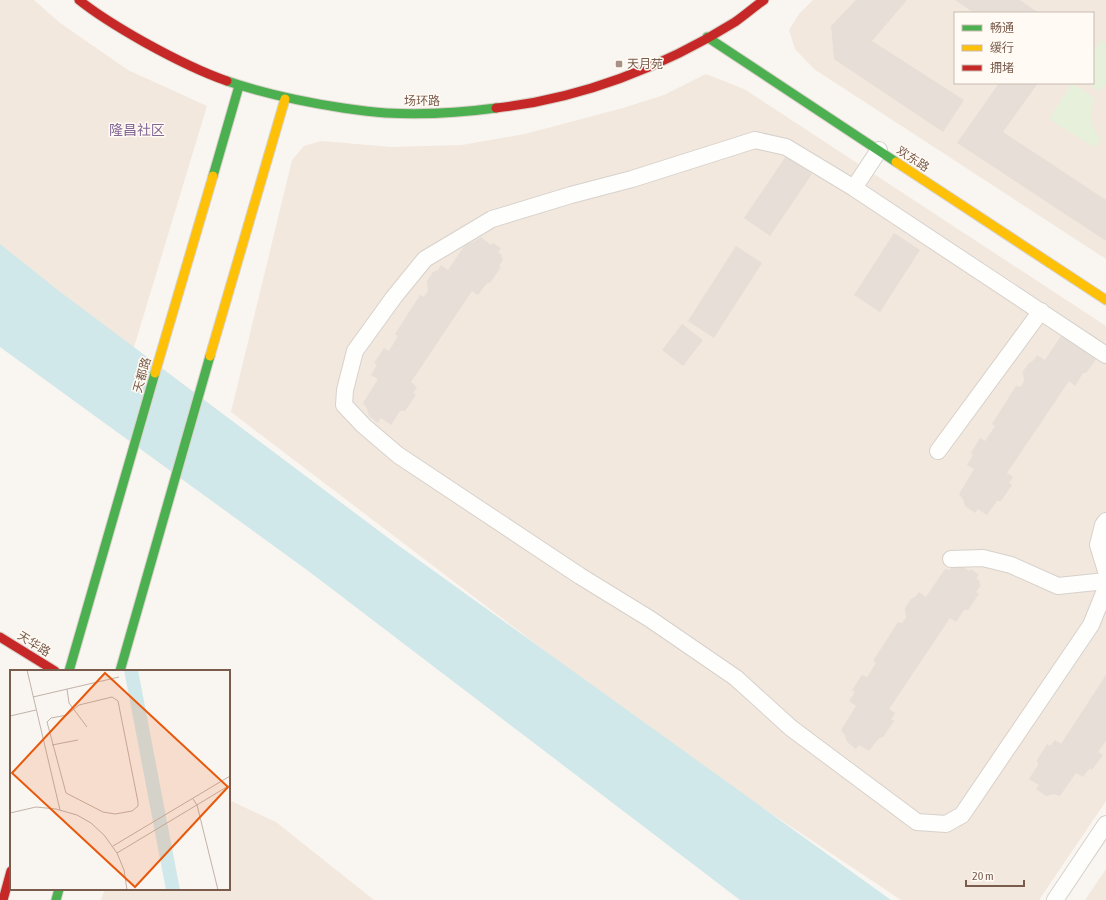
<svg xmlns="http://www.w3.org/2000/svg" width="1106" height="900" font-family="'Asap Condensed','Noto Sans SC',sans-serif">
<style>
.residential{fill:#f2e8de;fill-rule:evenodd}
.green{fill:#e7f0db}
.water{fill:#d0e8ea}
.building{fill:#e6ded7}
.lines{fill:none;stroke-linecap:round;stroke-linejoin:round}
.street-casing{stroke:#d7d1cb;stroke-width:18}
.fast-casing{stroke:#d9d2cb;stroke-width:11}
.slow-casing{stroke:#d9d2cb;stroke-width:11}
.jam-casing{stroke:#d9d2cb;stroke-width:11}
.street{stroke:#fefefd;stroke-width:16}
.fast{stroke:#4caf50;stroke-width:9}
.slow{stroke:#ffc107;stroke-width:9}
.jam{stroke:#c62828;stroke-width:9}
.poi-dot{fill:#a69286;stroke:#fffaf3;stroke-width:1.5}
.labels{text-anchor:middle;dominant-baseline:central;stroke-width:3;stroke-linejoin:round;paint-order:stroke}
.poi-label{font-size:12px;fill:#7a5c4d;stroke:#fffaf3;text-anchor:start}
.street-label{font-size:12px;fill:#7a5c4d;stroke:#fffaf3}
.quarter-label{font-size:14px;fill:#846695;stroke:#fffaf3}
.inset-road{fill:none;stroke:#c2b3aa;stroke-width:1}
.view{fill:#e8590c;fill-opacity:0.15;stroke:#e8590c;stroke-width:2}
.inset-edge{fill:none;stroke:#7a5c4d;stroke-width:2}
</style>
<rect width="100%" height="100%" fill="#f9f5f0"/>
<!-- residential -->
<path class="residential" d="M0,0H34L60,23L128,70L207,106L131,357L0,259Z
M813,0H1106V259L814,69L795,49L789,30L799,14ZM955,13H1093V83H955Z
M706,74L744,89L1106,326V801L1039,900H901L670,746L231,412L292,160L304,146L321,141L391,147L462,145L525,134L623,108L664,95Z
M229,800L276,822L374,900H101L105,889H229Z
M1106,869V900H1085Z"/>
<!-- green -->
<path class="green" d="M1101,40L1106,44V84L1099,91L1088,83H1093V52Z
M1072,83L1095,98C1088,112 1090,127 1101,139L1095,148L1049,119Z"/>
<!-- water -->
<path class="water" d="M0,244L59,291L395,543L891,900H740L311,573L0,347Z"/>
<!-- building -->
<path class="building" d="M856,0H907L872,41L964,100L943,132L834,59L831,26Z
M955,0H1020L1039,13H974Z
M999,83H1038L1003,132L1106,200V241L957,143Z
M786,156L812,174L770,236L744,218Z
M894,233L920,250L880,312L854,295Z
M481,237L491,245L493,243L501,248L498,252L502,255L501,257L503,259L499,266L501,267L490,283H487L478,295L472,291L411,382L417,387L413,393L416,395L405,411H400L391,425L381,418L378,423L369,416L367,409L363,403L378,379L371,375L377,365L374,363L384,348L389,351L398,336L395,334L420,295L424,297L428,291L427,281L433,272L438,270L441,265L448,270L467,242L471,243Z
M736,246L762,263L714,338L688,321Z
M682,324L703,340L683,366L662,350Z
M1063,333L1087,335L1090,333L1097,338L1094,342L1097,358L1086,373H1083L1075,386L1069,381L1007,473L1013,477L1009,483L1012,485L1001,501H997L987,515L978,509L975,513L965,506L963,499L959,494L974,469L967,465L973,455L971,453L980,438L985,441L995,426L992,424L1016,386L1021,387L1024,381L1023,371L1029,363L1034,360L1037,355L1045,360Z
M959,563L969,571L971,569L979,575L976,578L980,581L979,584L981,585L976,592L979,594L968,610H964L956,622L950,618L889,709L895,713L891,719L894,721L883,737L879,738L869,751L859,745L856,749L847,742L845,735L841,730L856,706L849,701L855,692L852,690L862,675L867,677L876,663L873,661L898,622L902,623L906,618L905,608L911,599L916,596L919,592L926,597L945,569L949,570Z
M1106,675V741L1098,752L1103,755L1092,770L1090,768L1083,777L1076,773L1060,796L1054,794L1046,796L1036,789L1039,785L1029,779L1038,765L1037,760L1047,744L1050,746L1055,740L1061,744Z"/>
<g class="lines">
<!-- street casing -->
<g class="street-casing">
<path id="street" d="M854,188L879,150
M1106,355L854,188L786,147L755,140L632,179L571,195L492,219L425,259L394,297L355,351L345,390L344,405L364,426L398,455L580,576L650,619L736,678L791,728L917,822L946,824L962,815L1091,625L1106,588
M938,451L1041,311
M1106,521L1103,525L1098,545L1106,571
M951,559L983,558L1011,565L1058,586L1106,581
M1055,900L1106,824"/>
</g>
<!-- fast casing -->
<g class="fast-casing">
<path id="fast" d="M707,37L896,162
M227,81C265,94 304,102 343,108C357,110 372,112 386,113C422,115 459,113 496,108
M213,176L239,86
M69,671L155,373
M120,671L210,356
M56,900L59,889"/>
</g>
<!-- slow casing -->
<g class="slow-casing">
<path id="slow" d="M896,162L1106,300
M210,356L285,99
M155,373L213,176"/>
</g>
<!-- jam casing -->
<g class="jam-casing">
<path id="jam" d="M79,0C99,16 121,29 144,42C171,57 198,71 227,81
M496,108C580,99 663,67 735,22C745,15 754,7 764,0
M0,637L55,671
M3,900L11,871"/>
</g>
<!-- street -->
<use href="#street" class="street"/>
<!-- fast -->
<use href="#fast" class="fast"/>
<!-- slow -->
<use href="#slow" class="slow"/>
<!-- jam -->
<use href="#jam" class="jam"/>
</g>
<!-- markers -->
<rect class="poi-dot" x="615" y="60" width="8" height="8" rx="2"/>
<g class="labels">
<!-- poi labels -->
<g class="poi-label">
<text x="627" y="64">天月苑</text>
</g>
<!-- street labels -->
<g class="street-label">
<text x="422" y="101">场环路</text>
<text transform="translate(913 159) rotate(33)">欢东路</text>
<text transform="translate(142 375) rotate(-74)">天都路</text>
<text transform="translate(34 644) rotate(32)">天华路</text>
</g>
<!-- quarter labels -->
<g class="quarter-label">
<text x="137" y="130">隆昌社区</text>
</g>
</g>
<!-- overview -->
<g transform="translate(10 670)">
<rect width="220" height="220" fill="#f9f5f0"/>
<path d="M114,0H128L170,220H156Z" fill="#d0e8ea"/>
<path class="inset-road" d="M17,0L50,140M57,19L59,33L77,57M23,27L109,7M102,27L108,31L128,132V136L122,141L105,144L93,142L56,123L37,52L41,48L57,45L69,35ZM0,46L26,40M42,75L68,70M183,129L187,135L208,220M0,143L26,137L46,139L67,145L81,153L94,165L107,183L114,200L117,220M103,176L220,106M107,183L220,115"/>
<path class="view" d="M95,3L218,117L125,217L2,103Z"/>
<rect width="220" height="220" class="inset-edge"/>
</g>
<!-- legend -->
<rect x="954" y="12" width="140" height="72" fill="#fffaf3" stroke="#cabbb1"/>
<rect x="962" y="25" width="20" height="6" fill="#4caf50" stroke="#cabbb1"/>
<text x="990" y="32" font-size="12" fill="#7a5c4d">畅通</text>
<rect x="962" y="45" width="20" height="6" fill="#ffc107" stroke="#cabbb1"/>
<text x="990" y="52" font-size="12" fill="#7a5c4d">缓行</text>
<rect x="962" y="65" width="20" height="6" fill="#c62828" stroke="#cabbb1"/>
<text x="990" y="72" font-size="12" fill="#7a5c4d">拥堵</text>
<!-- scale -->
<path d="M966 880v6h58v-6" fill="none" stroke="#7a5c4d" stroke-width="2"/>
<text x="972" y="880" font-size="12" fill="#7a5c4d" stroke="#fffaf3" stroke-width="3" paint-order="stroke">20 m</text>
</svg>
